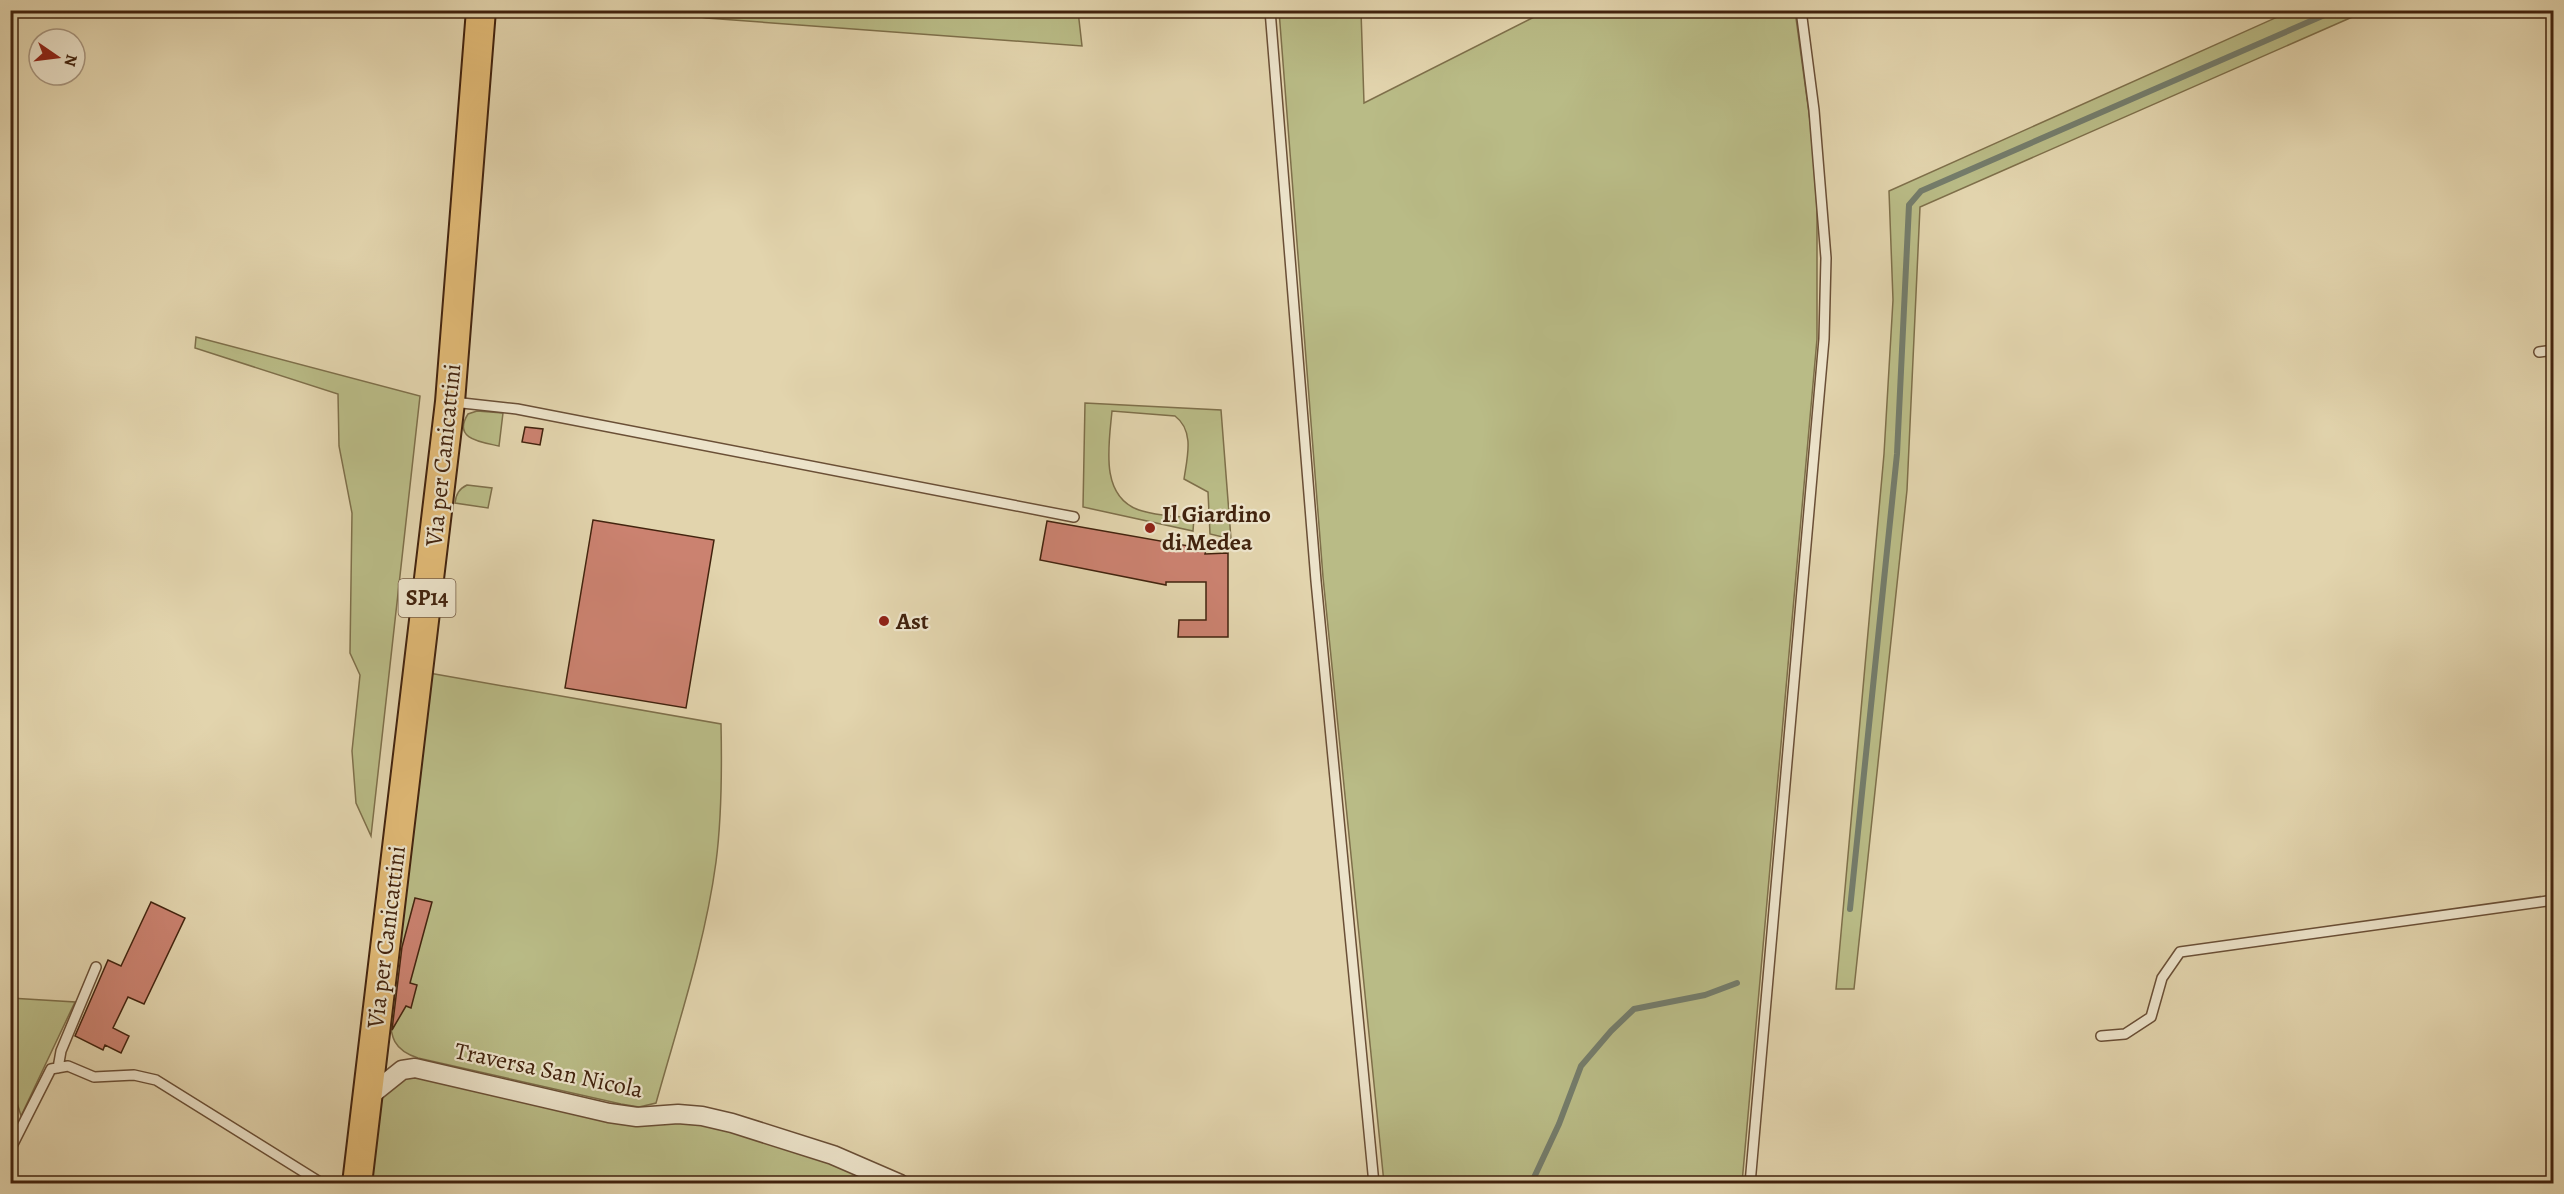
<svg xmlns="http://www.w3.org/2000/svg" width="2564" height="1194" font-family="Alegreya,serif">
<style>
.green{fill:#b9bb86;stroke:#7e6f4a;stroke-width:1.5}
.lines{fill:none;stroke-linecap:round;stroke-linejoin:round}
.stream{stroke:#747c6b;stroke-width:6}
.building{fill:#cb8270;stroke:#42230e;stroke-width:1.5}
.service-casing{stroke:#6a4f36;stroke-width:12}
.minor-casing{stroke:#6a4f36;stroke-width:21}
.primary-casing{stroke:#42230e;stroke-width:32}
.service{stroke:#ece3ca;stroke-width:9}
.minor{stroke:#ece3ca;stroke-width:18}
.primary{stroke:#e1ba76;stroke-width:28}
.poi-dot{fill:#8f2418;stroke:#ece3ca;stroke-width:2}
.labels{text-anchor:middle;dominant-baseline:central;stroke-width:4.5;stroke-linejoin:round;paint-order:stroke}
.shield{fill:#ece3ca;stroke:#755d46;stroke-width:1.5}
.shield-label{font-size:22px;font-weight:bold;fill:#42230e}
.street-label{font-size:24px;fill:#42230e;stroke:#ece3ca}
.poi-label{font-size:24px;font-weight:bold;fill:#42230e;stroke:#ece3ca;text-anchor:start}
</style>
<rect width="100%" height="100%" fill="#e2d4ad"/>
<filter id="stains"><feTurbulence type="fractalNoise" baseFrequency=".00333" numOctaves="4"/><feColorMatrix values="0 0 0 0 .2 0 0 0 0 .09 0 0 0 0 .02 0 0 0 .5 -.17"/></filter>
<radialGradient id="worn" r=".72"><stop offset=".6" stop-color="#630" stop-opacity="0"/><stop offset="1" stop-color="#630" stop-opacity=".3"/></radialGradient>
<!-- green -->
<path class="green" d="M2293,10L2366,11L1920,207L1907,490L1854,989H1836L1884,454L1893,300L1889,191Z
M670,11H1078L1082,46L706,18Z
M1279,11H1361L1364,103L1546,11H1795L1811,128L1817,207V339L1742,1183H1384L1323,577Z
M196,337L420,396L371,836L356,803L352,751L360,675L350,653L352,513L339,446L338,394L195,348Z
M1085,403L1221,410L1231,539L1210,534L1208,492L1184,479C1187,458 1195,431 1175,416L1112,411C1109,444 1099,496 1139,510C1156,516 1176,516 1194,518L1193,531L1083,507Z
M477,411L503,413L499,446C481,442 452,439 468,414Z
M467,485L492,488L488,508L455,503C456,494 459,489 467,485Z
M429,673L721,724C722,770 722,816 716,862C705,944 678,1024 656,1103L639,1107L621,1104L418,1058C393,1050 391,1037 389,1014Z
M10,998L75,1002L21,1116L11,1083Z
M421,1073L686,1119L775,1143L886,1184H367L376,1107C386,1090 402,1078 421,1073Z"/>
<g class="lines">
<!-- stream -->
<path class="stream" d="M1850,909L1897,454L1909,205L1921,191L2336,10
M1531,1184L1559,1124L1581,1066L1611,1031L1634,1009L1705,995L1737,983"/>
</g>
<!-- building -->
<path class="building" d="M525,427L543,429L540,445L522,442Z
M593,520L714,540L686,708L565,688Z
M1047,521L1206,549L1205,554L1228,553V637H1178L1179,620H1206V582H1166V585L1040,560Z
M415,898L432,902L410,983L417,985L411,1008L406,1006L392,1030L402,947Z
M151,902L185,918L144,1004L128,997L113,1028L129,1036L121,1053L105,1045L103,1050L75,1036L108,960L121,966Z"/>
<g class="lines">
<!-- service casing -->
<g class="service-casing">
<path id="service" d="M1270,10L1316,581L1374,1184
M2539,352L2554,350
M453,402L517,409L1074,517
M2101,1036L2125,1034L2151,1017L2162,978L2180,952L2554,900
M58,1068L61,1051L96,967
M10,1150L51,1069L68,1066L94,1077L134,1075L156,1080L323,1184
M1750,1184L1824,339L1826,258L1814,110L1801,10"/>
</g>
<!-- minor casing -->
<g class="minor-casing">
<path id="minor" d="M367,1098L402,1070L415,1068L609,1113L637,1117L678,1114L702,1116L732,1123L833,1155L900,1184"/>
</g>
<!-- primary casing -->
<g class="primary-casing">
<path id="primary" d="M357,1184L450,402L481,10"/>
</g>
<!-- service -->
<use href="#service" class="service"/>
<!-- minor -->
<use href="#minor" class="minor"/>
<!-- primary -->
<use href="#primary" class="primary"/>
</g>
<!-- markers -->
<g class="poi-dot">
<circle cx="1150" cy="528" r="6"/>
<circle cx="884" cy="621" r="6"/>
</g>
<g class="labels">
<!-- shield labels -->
<rect class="shield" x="398.5" y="579" width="57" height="38" rx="4.5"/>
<g class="shield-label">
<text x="427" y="598">SP14</text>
</g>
<!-- street labels -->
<g class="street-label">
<text transform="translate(443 455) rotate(-84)">Via per Canicattini</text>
<text transform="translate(386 937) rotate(-83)">Via per Canicattini</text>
<text transform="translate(549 1070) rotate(12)">Traversa San Nicola</text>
</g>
<!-- poi labels -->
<g class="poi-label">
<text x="1162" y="514">Il Giardino<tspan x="1162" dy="28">di Medea</tspan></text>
<text x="896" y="621">Ast</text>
</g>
</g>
<!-- margin -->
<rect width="2564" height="1194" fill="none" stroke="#e2d4ad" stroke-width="36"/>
<rect x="12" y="12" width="2540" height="1170" fill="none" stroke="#42230e" stroke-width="3"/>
<rect x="18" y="18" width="2528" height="1158" fill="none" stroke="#42230e" stroke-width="1.5"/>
<!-- north arrow -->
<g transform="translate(57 57) rotate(104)"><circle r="28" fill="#ece3ca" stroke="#a8967f" stroke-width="1.5"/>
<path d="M0-4.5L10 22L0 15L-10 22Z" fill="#8f2418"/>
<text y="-9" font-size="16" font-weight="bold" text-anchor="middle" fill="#42230e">N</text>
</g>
<rect width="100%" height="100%" filter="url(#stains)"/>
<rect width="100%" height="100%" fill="url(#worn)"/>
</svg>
